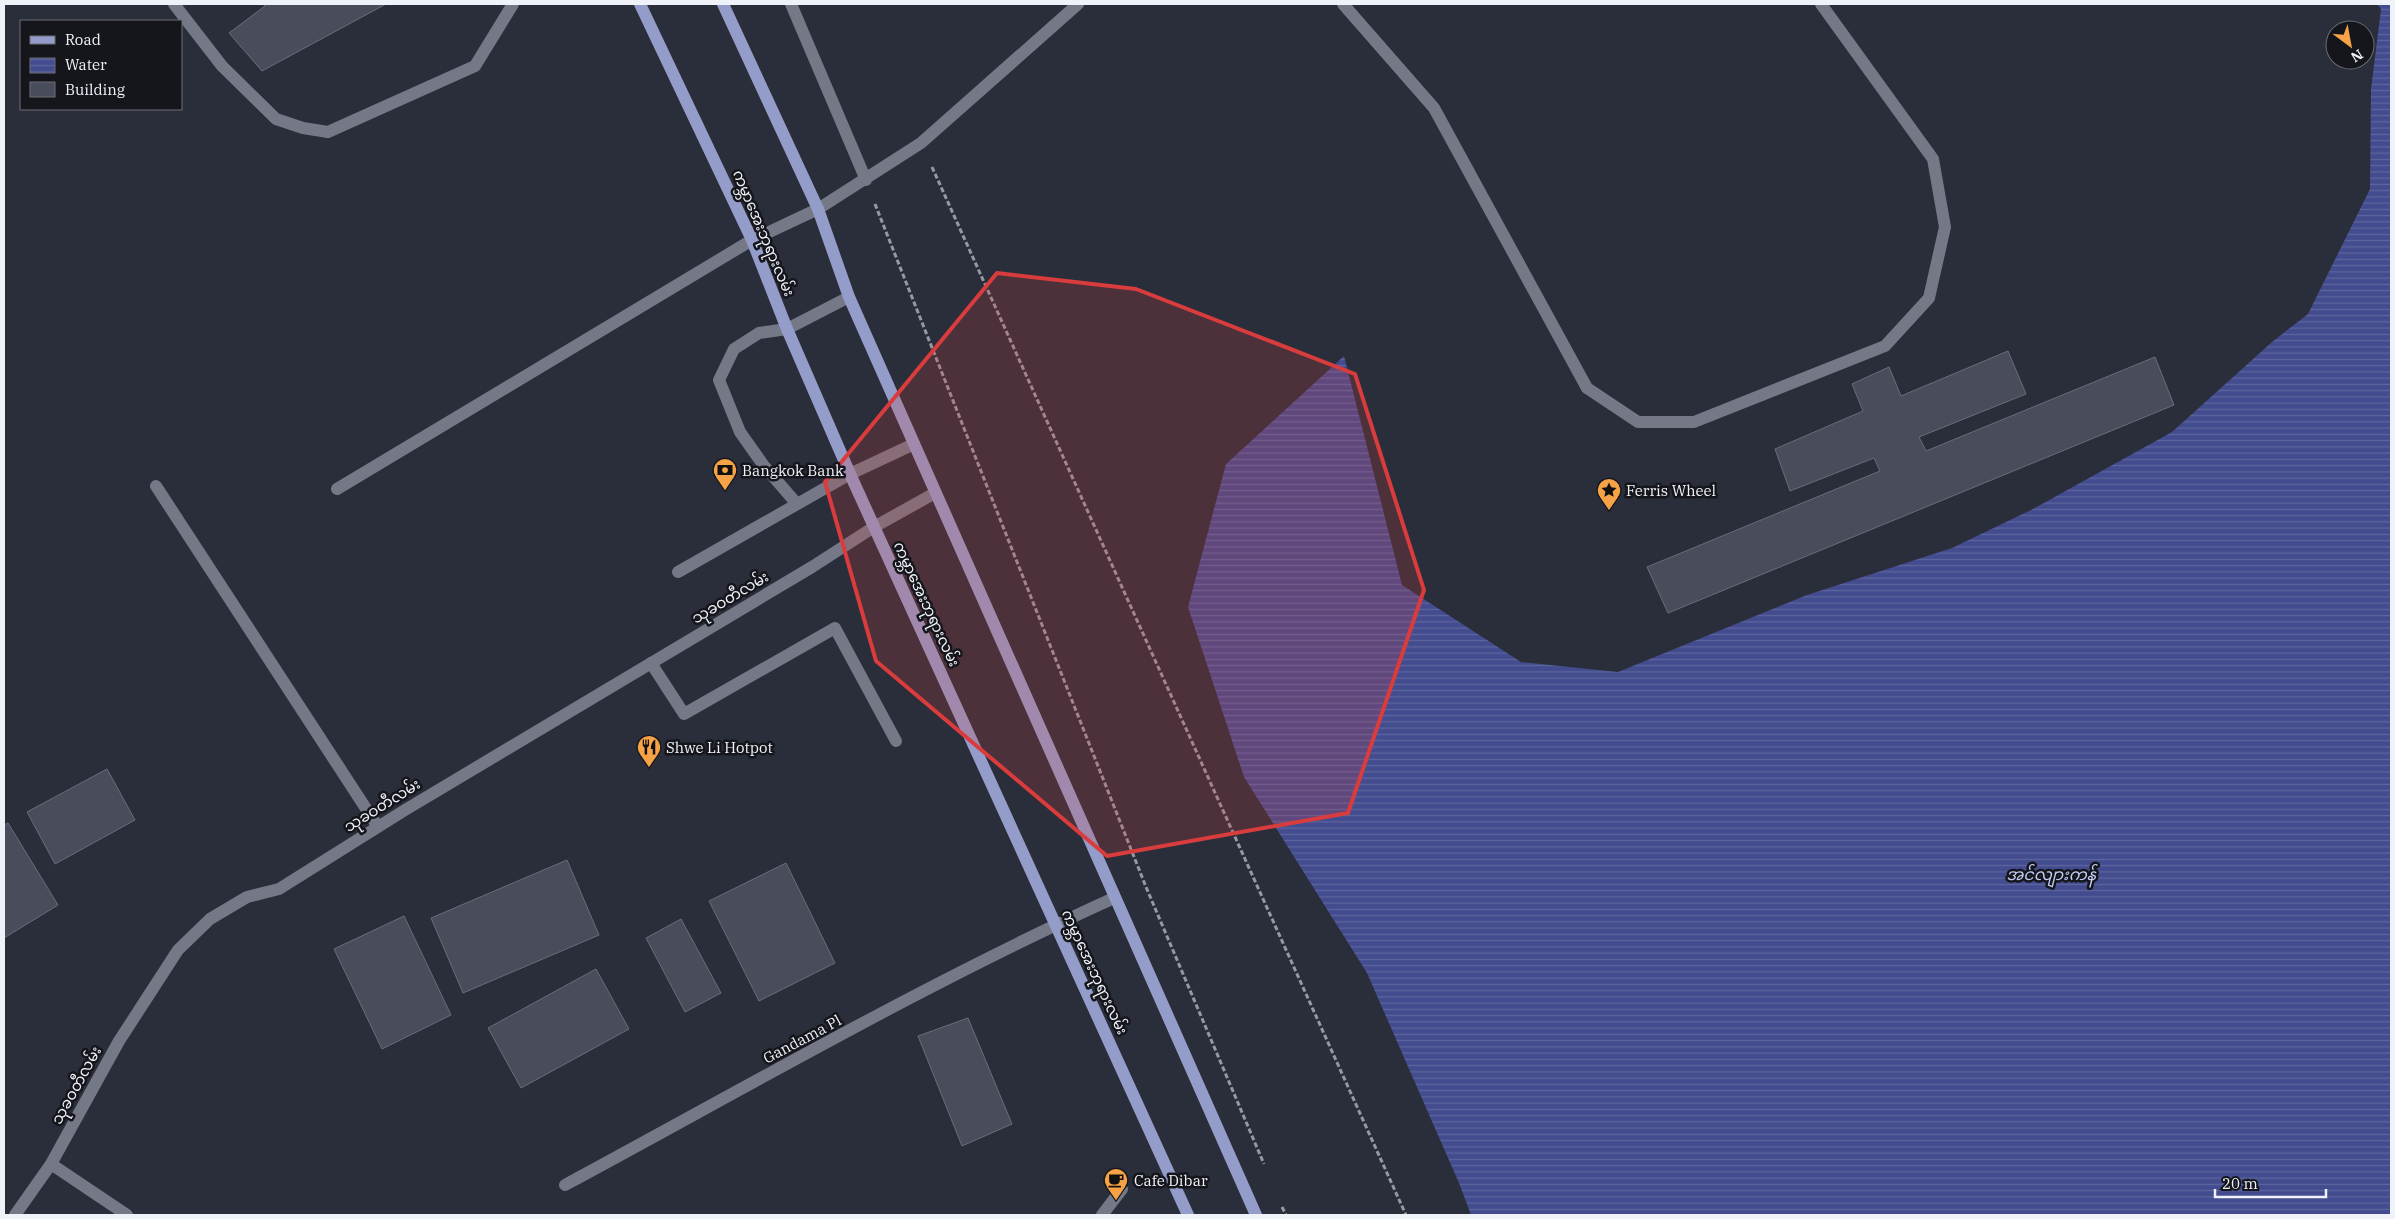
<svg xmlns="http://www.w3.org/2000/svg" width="2395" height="1219" font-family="'IBM Plex Serif','Noto Sans Myanmar',serif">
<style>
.water{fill:url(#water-rules)}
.building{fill:#494c5a;stroke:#696d7c}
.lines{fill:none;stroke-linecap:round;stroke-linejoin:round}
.path{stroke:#9698a2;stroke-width:3;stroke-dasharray:5 2.5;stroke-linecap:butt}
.lane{stroke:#757887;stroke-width:12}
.street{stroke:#757887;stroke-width:12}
.primary{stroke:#949dca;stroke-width:12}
.marked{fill:#d93c3d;fill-opacity:0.2;stroke:#d93c3d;stroke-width:4;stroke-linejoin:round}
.labels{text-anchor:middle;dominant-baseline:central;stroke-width:5;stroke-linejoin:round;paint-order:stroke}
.street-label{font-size:15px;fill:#f0f2fa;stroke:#14161b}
.poi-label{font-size:15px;fill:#f0f2fa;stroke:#14161b;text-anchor:start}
.water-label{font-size:16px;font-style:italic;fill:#c4cdf4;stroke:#14161b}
</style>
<defs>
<pattern id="water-rules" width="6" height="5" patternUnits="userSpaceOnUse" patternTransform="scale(1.25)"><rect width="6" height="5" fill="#434c8e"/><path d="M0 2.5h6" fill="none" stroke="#5e669f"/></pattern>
</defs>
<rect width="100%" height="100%" fill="#2a2d3a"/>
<!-- water -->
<path class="water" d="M2377,4H2391V1215H1471L1459,1183L1367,973L1244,777L1188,607L1226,464L1344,356L1402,585L1521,662L1618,672L1807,595L1952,548L2033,509L2172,432L2272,342L2308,314L2370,189L2371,89L2381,9Z"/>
<!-- building -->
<path class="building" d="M264,4H386L262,71L229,33L265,6Z
M2008,351L2026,394L1919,437L1926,451L2155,357L2174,405L1668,613L1647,567L1880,471L1874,458L1790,491L1775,449L1863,411L1852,384L1889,367L1901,396Z
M107,769L135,820L55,864L27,812Z
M8,823L58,905L4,938V825Z
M567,860L599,935L463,993L431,918Z
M786,863L835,963L759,1001L709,901Z
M404,916L451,1015L382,1049L334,949Z
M681,919L721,993L685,1012L646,938Z
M596,969L629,1029L521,1088L488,1028Z
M968,1018L1012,1124L962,1146L918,1036Z"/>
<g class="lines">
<!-- path -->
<path class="path" d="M932,167L1406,1215
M875,204L1146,887L1264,1164
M1282,1207L1286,1215"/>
<!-- lane -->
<path class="lane" d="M174,4L222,66L276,119L303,128L328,132L475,66L513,4
M791,4L866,180
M1343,4L1434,108L1587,388L1638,422H1694L1885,346L1929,298L1945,227L1933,159L1821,4
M818,209L921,143L1078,4
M797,504L764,466L740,432L719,380L734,349L759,333L787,329L849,297
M678,572L850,474L914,444
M651,663L684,714L835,628L896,741
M1102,1215L1122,1189"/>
<!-- street -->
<path class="street" d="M156,486L378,827
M337,489L752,240L818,209
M51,1164L127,1215
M565,1185C747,1087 926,983 1114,898
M15,1215L51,1164L119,1041L178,950L210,919L247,897L279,889L405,810L812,567L874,527L935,493"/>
<!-- primary -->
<path class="primary" d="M640,4L752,240L787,329L850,474L1188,1215
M723,4L818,209L849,297L1256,1215"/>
</g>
<!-- marked area -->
<path class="marked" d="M997,273L1136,289L1355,374L1424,590L1348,813L1107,856L876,661L825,482Z"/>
<!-- icons -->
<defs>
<g id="bank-pin" transform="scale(1.25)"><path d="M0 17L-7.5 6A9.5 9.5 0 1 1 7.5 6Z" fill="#f6a246" stroke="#14161b"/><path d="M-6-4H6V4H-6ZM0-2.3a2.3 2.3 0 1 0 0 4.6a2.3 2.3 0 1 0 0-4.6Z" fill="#111"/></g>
<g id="sight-pin" transform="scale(1.25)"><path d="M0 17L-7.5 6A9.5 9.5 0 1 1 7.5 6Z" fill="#f6a246" stroke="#14161b"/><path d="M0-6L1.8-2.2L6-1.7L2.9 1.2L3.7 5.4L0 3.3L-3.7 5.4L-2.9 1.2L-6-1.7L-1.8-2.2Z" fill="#111"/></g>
<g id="restaurant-pin" transform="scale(1.25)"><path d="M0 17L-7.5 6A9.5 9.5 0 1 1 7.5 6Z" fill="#f6a246" stroke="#14161b"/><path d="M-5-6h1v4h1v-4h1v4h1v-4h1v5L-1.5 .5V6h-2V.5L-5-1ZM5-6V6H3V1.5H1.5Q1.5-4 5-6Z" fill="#111"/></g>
<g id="cafe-pin" transform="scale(1.25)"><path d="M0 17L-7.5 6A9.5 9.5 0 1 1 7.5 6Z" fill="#f6a246" stroke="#14161b"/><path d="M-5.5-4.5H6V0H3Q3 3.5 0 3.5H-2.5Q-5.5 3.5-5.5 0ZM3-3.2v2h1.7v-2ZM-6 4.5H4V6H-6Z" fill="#111"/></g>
</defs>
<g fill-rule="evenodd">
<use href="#bank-pin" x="725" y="470"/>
<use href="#sight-pin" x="1609" y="490"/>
<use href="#restaurant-pin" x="649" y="747"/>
<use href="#cafe-pin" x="1116" y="1180"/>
</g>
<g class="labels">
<!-- street labels -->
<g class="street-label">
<text transform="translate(764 233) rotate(67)">ကမ္ဘာအေးဘုရားလမ်း</text>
<text transform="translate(730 597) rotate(-31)">သုခဝတီလမ်း</text>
<text transform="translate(927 604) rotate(65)">ကမ္ဘာအေးဘုရားလမ်း</text>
<text transform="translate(382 805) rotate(-32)">သုခဝတီလမ်း</text>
<text transform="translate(1095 972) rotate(65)">ကမ္ဘာအေးဘုရားလမ်း</text>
<text transform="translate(802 1039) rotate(-28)">Gandama Pl</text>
<text transform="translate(76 1085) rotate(-61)">သုခဝတီလမ်း</text>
</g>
<!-- poi labels -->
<g class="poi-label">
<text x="742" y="470">Bangkok Bank</text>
<text x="1626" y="490">Ferris Wheel</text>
<text x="666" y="747">Shwe Li Hotpot</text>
<text x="1134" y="1180">Cafe Dibar</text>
</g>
<!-- water labels -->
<g class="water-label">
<text x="2051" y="874">အင်လျားကန်</text>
</g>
</g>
<!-- border -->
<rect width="2395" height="1219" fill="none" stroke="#f0f2fa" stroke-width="10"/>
<!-- legend -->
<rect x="20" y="20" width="162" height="90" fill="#14161b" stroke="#6c6e74"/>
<rect x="30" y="36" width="25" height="8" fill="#949dca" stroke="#6c6e74"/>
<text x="65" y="45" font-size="15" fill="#f0f2fa">Road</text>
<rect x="30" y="58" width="25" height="15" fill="url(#water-rules)" stroke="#6c6e74"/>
<text x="65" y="70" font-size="15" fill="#f0f2fa">Water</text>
<rect x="30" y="82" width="25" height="15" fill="#494c5a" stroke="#6c6e74"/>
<text x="65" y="95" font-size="15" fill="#f0f2fa">Building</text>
<!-- north arrow -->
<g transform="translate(2350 45) rotate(148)"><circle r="24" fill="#14161b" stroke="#6c6e74"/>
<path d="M0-4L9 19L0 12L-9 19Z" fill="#f6a246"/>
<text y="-8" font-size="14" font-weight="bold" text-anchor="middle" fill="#f0f2fa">N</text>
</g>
<!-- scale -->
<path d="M2215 1189v8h111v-8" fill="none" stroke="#f0f2fa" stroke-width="2.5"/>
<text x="2222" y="1189" font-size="15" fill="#f0f2fa" stroke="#14161b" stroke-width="4" paint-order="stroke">20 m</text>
</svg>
